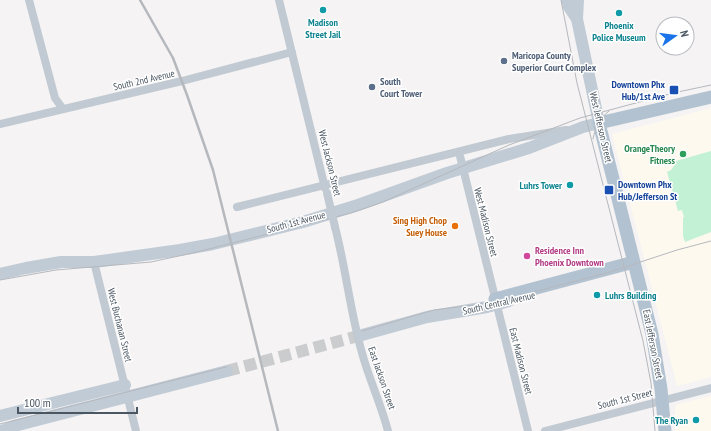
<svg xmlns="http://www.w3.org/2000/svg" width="711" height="431" font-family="'PT Sans Narrow',sans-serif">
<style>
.commercial{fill:#fdf9ef}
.green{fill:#c3f1d5}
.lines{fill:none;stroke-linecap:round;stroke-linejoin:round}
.secondary-tunnel{stroke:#caccce;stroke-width:12;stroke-dasharray:12 6;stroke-linecap:butt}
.street{stroke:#c1cad2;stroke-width:8}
.secondary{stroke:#c1cbd6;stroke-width:12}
.primary{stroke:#b3c2d1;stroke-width:13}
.tram{stroke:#b5b8bd;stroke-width:1}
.rail{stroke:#b5b8bd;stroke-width:2.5}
.street-bridge{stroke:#c1cad2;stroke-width:8}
.culture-dot{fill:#0f9aa8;stroke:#fff;stroke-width:1.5}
.service-dot{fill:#5c6f8a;stroke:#fff;stroke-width:1.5}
.transit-dot{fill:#1a4fb4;stroke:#fff;stroke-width:1.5}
.leisure-dot{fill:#2e9e5b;stroke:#fff;stroke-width:1.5}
.food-dot{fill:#e8710a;stroke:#fff;stroke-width:1.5}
.hotel-dot{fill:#d1479c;stroke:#fff;stroke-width:1.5}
.labels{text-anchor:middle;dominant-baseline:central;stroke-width:3;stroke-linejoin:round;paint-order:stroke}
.culture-label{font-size:10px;font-weight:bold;fill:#0d838f;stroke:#fff}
.service-label{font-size:10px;font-weight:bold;fill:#4e5e75;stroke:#fff;text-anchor:start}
.street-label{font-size:10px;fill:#4a5661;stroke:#fff}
.transit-label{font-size:10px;font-weight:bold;fill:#164399;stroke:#fff;text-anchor:end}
.leisure-label{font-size:10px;font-weight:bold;fill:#27864d;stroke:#fff;text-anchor:end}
.food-label{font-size:10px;font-weight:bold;fill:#c56008;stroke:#fff;text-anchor:end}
.hotel-label{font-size:10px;font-weight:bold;fill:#b23c85;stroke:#fff;text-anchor:start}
</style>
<rect width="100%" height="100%" fill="#f5f3f3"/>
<!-- commercial -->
<path class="commercial" d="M711,108V377L677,386L612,134Z
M711,396V431H675V407L678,404Z"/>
<!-- green -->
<path class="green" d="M711,151V232L685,242L683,236V218L684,217L682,210L678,211L667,172L671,170L676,163V161Z"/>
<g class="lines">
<!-- secondary-tunnel -->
<path class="secondary-tunnel" d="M227,371L362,335"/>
<!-- street -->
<path class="street" d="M29,0L55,98L63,109
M279,0L325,188
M0,124L182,81L292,52
M459,152L528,431
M237,207L509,139L566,130
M335,227C346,269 350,311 362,353C369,379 381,404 388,431
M94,262L136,431
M545,431L711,388"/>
<!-- secondary -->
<path class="secondary" d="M567,0L569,7L577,19
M0,274L26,268L61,262H94L180,250L213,244L303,222L358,205L447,173L529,148L583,127L599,123L577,19L578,0
M362,335L427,317L487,307L509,301
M0,416L125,385
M2,431L14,426L227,371"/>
<!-- primary -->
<path class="primary" d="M495,299L634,262
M665,431L661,389L652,334L599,123L711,97"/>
<!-- tram -->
<path class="tram" d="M561,0L577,83L643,341L651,383L655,431
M593,139C595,128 600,118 609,111
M0,280L56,270L151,262L197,252L351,213L383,202L509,145L580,118L673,93L711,85
M362,331L434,310L496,302L610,272L677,250L711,241
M0,424L226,367"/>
<!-- rail -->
<path class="rail" d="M140,0L173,58L187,95L213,170L278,431"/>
<!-- street-bridge -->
<path class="street-bridge" d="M327,193L335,227"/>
</g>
<!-- markers -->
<g class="culture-dot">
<circle cx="323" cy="10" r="4"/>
<circle cx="619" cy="13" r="4"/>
<circle cx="570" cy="185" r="4"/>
<circle cx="597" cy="295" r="4"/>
<circle cx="696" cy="420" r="4"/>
</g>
<g class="service-dot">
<circle cx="504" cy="61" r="4"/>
<circle cx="372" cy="87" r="4"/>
</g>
<g class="transit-dot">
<rect x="669" y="85" width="10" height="10" rx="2"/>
<rect x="604" y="185" width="10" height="10" rx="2"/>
</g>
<circle class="leisure-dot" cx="683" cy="154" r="4"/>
<circle class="food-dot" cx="455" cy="226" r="4"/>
<circle class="hotel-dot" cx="527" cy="256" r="4"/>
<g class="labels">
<!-- culture labels -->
<g class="culture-label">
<text x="323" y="22">Madison<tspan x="323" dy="12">Street Jail</tspan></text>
<text x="619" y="25">Phoenix<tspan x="619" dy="12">Police Museum</tspan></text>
<text x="562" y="185" text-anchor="end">Luhrs Tower</text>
<text x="605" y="295" text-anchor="start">Luhrs Building</text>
<text x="688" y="420" text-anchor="end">The Ryan</text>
</g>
<!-- service labels -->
<g class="service-label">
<text x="512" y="55">Maricopa County<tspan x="512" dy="12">Superior Court Complex</tspan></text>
<text x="380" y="81">South<tspan x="380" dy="12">Court Tower</tspan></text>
</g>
<!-- street labels -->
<g class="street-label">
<text transform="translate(144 80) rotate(-13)">South 2nd Avenue</text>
<text transform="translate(601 127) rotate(77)">West Jefferson Street</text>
<text transform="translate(330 163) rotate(76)">West Jackson Street</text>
<text transform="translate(296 222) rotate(-15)">South 1st Avenue</text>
<text transform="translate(486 222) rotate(76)">West Madison Street</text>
<text transform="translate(499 303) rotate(-13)">South Central Avenue</text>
<text transform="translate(120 325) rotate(76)">West Buchanan Street</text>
<text transform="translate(653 344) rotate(79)">East Jefferson Street</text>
<text transform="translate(521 361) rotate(76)">East Madison Street</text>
<text transform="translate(382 378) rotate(71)">East Jackson Street</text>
<text transform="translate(625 399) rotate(-14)">South 1st Street</text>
</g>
<!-- transit labels -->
<g class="transit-label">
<text x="665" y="84">Downtown Phx<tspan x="665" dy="12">Hub/1st Ave</tspan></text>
<text x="618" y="184" text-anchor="start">Downtown Phx<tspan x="618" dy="12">Hub/Jefferson St</tspan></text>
</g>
<!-- leisure labels -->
<g class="leisure-label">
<text x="675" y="148">OrangeTheory<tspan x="675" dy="12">Fitness</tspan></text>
</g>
<!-- food labels -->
<g class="food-label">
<text x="447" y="220">Sing High Chop<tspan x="447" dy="12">Suey House</tspan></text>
</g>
<!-- hotel labels -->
<g class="hotel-label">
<text x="535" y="250">Residence Inn<tspan x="535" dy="12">Phoenix Downtown</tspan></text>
</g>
</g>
<!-- north arrow -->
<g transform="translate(675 36) rotate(76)"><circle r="19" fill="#ffffff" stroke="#b7bbc0"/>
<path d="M0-3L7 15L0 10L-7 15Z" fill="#1a73e8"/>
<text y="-6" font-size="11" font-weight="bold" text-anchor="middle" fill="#4a5661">N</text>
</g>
<!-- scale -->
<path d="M18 407v6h119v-6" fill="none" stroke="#4a5661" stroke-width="2"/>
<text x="24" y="407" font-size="12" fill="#4a5661" stroke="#ffffff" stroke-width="3" paint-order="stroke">100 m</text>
</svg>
